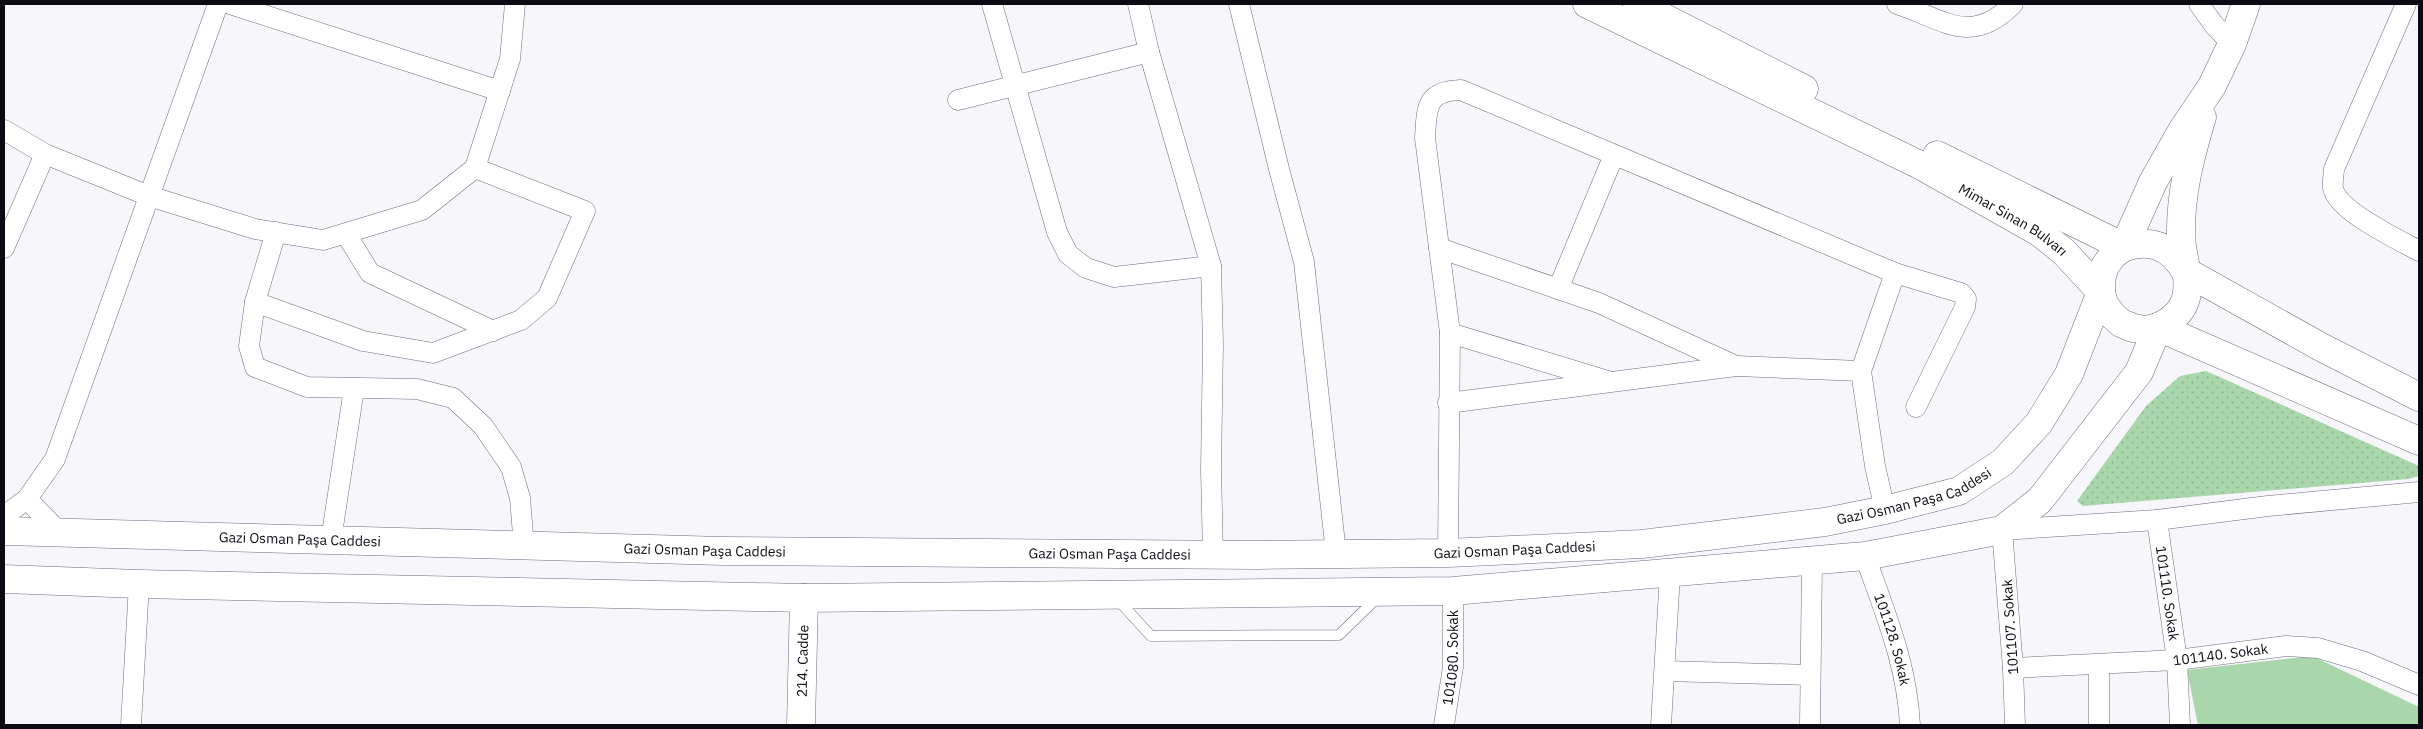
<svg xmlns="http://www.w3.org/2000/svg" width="2423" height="729" font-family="'IBM Plex Sans',sans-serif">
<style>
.grass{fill:url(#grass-dots)}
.park{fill:#a9d6aa}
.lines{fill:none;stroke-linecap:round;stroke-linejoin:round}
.lane-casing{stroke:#706b82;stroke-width:11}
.street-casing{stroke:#706b82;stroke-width:21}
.secondary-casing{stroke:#706b82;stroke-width:29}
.lane{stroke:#fff;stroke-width:10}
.street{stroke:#fff;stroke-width:20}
.secondary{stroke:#fff;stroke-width:28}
.labels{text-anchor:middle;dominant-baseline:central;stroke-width:4.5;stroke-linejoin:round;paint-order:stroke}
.street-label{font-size:14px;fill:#0c0a12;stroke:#fff}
</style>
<defs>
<pattern id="grass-dots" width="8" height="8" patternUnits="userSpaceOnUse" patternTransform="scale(1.25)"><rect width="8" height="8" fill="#a9d6aa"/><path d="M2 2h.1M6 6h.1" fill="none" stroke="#90b691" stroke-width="1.8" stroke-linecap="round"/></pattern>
</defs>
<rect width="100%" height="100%" fill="#f7f6fb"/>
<!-- grass -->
<path class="grass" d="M2206,371L2419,466V476L2408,479L2083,506L2077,501L2146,406L2180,376Z"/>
<!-- park -->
<path class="park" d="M2312,656L2419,707V725H2198L2187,670Z"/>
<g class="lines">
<!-- lane casing -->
<g class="lane-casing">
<path id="lane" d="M1117,599L1151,636L1339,635L1378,597"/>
</g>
<!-- street casing -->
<g class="street-casing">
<g id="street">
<path d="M230,4L500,91"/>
<path d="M992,4L1057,232L1068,254L1086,268L1114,277L1211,266"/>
<path d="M1138,4L1149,52L1211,266L1213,344L1211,470L1213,554"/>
<path d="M1239,4L1279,169L1304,262L1336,553"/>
<path d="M1897,4C1943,19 1971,47 2013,4"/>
<path d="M2199,4L2214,25L2232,44"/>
<path d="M2406,4L2334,169C2334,174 2332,182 2333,188C2337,211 2399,240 2419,251"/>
<path d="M958,100L1149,52"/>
<path d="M4,130L45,154L149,196L255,229L323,240L422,210L475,168L510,59L515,4"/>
<path d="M276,232L255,302L249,346L255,367L307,387L417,389L453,398L483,426L511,467L520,498L524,547"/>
<path d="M346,234L370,273L493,331"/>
<path d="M4,248L45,154"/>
<path d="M1439,248L1599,303L1736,366"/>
<path d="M1895,273L1961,293L1966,299L1965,307L1916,407"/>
<path d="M1558,289L1614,155"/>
<path d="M255,302L363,341L433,353L521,320L547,298L585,211L475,168"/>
<path d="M1450,333L1608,381"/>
<path d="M1448,403L1736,366L1861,371"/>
<path d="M27,499L59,532"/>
<path d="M4,516L27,499L55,459L218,4"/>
<path id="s1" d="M2157,520L2177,660L2180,725"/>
<path d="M331,540L354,389"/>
<path d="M1448,553L1450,333L1425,138C1427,108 1425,91 1461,90L1895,273L1861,371L1875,466L1885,510"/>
<path id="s2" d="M1865,556C1885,613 1907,664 1910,725"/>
<path id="s3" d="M2013,668L2177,660L2286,646L2318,648L2362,661L2419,685"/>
<path d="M1665,671L1810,675"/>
<path d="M131,725L139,584"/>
<path id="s4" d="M1444,725L1453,667V591"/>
<path d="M1661,725L1670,574"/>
<path d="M1810,725L1812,562"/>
<path d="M2015,725L2013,668L2002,530L2157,520L2268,506L2419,492"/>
<path d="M2099,725V665"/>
</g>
</g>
<!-- secondary casing -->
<g class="secondary-casing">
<g id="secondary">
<path id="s5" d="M1587,4L1922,166L2039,232L2064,252L2101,292L2104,304L2112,315L2121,323L2133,328L2146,330L2158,327L2419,441"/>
<path d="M1637,4L1804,89"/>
<path d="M1937,155L2124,247C2151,239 2171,246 2185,271L2321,347L2419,397"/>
<path d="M2158,327C2171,321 2182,313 2186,298C2191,279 2182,256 2181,237C2180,195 2190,157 2202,117"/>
<path id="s6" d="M4,531L723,551L1257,555L1448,553L1642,544L1825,522L1885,510L1959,491L2003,462L2039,423L2069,374L2101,292V279L2105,266L2113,255L2124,247L2153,182L2183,129L2212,86L2232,44L2246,4"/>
<path d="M4,579L139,584L804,598L1453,591L1865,556L2002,530L2040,500L2139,372L2158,327"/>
<path id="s7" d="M801,725L804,598"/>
</g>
</g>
<!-- lane -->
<use href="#lane" class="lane"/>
<!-- street -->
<use href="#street" class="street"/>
<!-- secondary -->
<use href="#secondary" class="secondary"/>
</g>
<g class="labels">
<!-- street labels -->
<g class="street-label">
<text stroke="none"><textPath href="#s5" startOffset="478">Mimar Sinan Bulvarı</textPath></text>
<text stroke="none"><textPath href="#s6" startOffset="1916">Gazi Osman Paşa Caddesi</textPath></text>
<text stroke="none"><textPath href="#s6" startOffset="296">Gazi Osman Paşa Caddesi</textPath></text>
<text stroke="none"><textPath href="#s6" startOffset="1511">Gazi Osman Paşa Caddesi</textPath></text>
<text stroke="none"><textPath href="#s6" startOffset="701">Gazi Osman Paşa Caddesi</textPath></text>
<text stroke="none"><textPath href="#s6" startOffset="1106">Gazi Osman Paşa Caddesi</textPath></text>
<text stroke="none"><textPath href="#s1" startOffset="74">101110. Sokak</textPath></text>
<text transform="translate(2010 627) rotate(-94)">101107. Sokak</text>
<text stroke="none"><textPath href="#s2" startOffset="88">101128. Sokak</textPath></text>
<text stroke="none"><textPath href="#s3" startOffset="208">101140. Sokak</textPath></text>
<text stroke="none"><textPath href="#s4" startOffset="68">101080. Sokak</textPath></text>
<text stroke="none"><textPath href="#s7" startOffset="64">214. Cadde</textPath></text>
</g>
</g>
<!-- border -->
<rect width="2423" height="729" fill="none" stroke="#0c0a12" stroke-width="10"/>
</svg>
